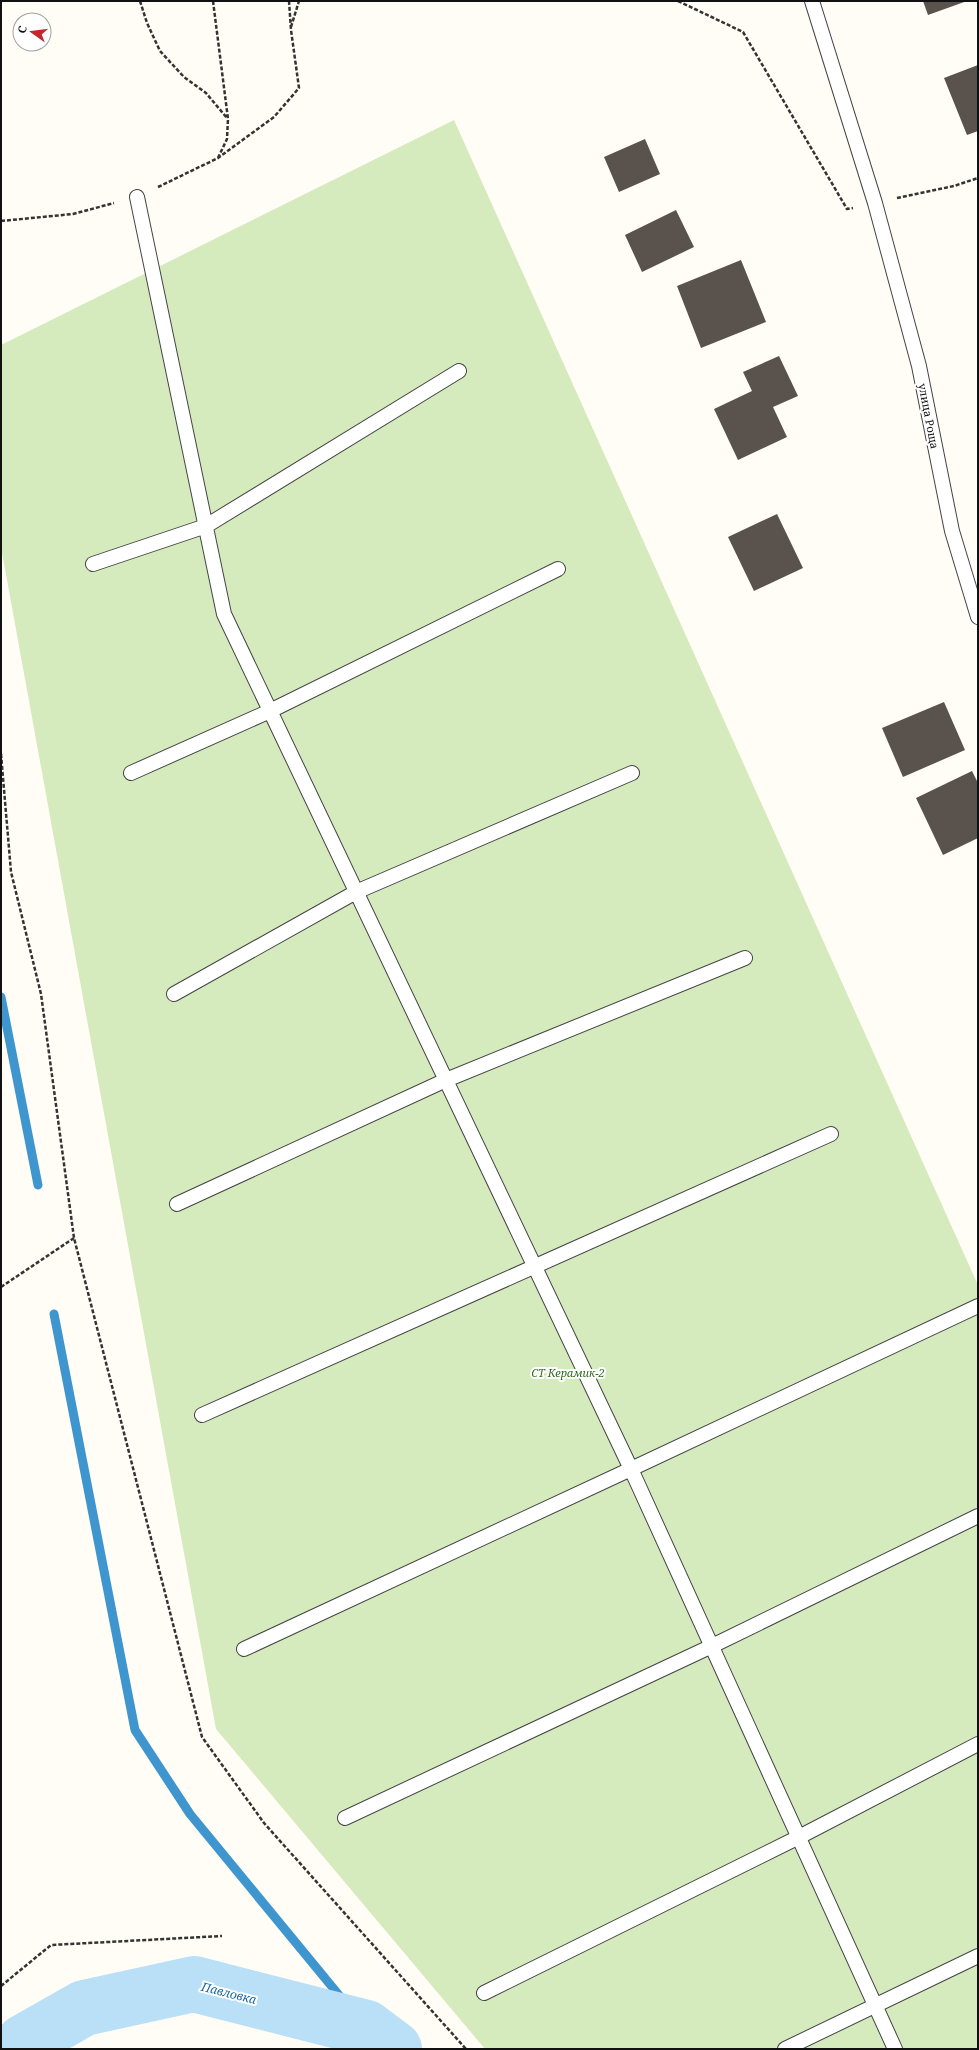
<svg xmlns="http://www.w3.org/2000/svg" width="979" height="2050" font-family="'Noto Serif',serif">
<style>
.green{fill:#d5ebbd}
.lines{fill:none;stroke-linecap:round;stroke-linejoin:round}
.stream{stroke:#3f96cf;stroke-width:9}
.river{stroke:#b9e0f7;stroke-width:56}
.building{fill:#5a524d}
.lane-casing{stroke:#444;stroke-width:16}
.path{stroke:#333;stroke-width:2.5;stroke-dasharray:4 2;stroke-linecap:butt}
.lane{stroke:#fff;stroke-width:14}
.labels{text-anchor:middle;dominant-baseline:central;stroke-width:4;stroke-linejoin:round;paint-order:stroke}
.street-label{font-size:11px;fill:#111;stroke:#fff}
.park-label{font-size:11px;font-style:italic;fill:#2f6b1f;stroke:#fff}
.water-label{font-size:12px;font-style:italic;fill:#1768a6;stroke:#fff}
</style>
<rect width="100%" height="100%" fill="#fffdf5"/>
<!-- green -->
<path class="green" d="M454,120L978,1285V2049H485L216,1729L1,547V345Z"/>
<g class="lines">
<!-- stream -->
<path class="stream" d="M1,997L38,1185
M54,1314L135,1730L190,1814L366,2028"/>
<!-- river -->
<path class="river" d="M21,2049L24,2042L84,2008L194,1984L366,2028L394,2049"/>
</g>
<!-- building -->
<path class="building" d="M923,1H967L928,15Z
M978,65V131L967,135L944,78Z
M645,139L660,174L619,192L604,157Z
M676,210L694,247L642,272L625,235Z
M741,260L766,322L701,348L677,286Z
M779,356L798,396L773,407L787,437L738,460L714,409L752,391L743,372Z
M777,514L803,568L754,591L728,537Z
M944,702L965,750L903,777L882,728Z
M972,771L978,783V838L943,855L916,798Z"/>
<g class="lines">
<!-- lane casing -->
<g class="lane-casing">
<path id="lane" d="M812,1L875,203L919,366L952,531L978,617
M137,197L224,614L631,1469L978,1306
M93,564L206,526L459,371
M131,773L270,711L558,569
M174,994L356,892L632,773
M177,1204L446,1080L745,958
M202,1415L831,1134
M244,1649L631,1469L895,2049
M345,1818L712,1646L978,1516
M484,1993L799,1837L978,1744
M785,2049L978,1956"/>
</g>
<!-- path -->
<path class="path" d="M140,1L147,23L160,51L184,77L206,93L227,118
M213,1L228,119L227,139L218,158
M678,1L743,32L847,209L853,208
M291,27L299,1
M158,187L218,158L274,117L299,88L291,30L289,1
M897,198L954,186L978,178
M1,221L73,214L114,203
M1,754L11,872L41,994L74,1238L202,1737L264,1823L466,2049
M1,1287L74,1238
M1,1986L51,1945L222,1936"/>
<!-- lane -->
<use href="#lane" class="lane"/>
</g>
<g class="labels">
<!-- street labels -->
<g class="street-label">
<text transform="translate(929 416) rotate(79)">улица Роща</text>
</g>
<!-- park labels -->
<g class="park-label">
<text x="568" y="1372">СТ Керамик-2</text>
</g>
<!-- water labels -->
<g class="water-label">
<text transform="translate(229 1993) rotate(14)">Павловка</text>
</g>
</g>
<!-- border -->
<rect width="979" height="2050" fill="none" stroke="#111111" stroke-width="4"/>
<!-- north arrow -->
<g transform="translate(32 32) rotate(284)"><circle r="19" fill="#ffffff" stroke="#a0a0a0"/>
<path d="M0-3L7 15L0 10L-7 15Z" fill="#c4262e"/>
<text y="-6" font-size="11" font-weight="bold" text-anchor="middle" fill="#111111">С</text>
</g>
</svg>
